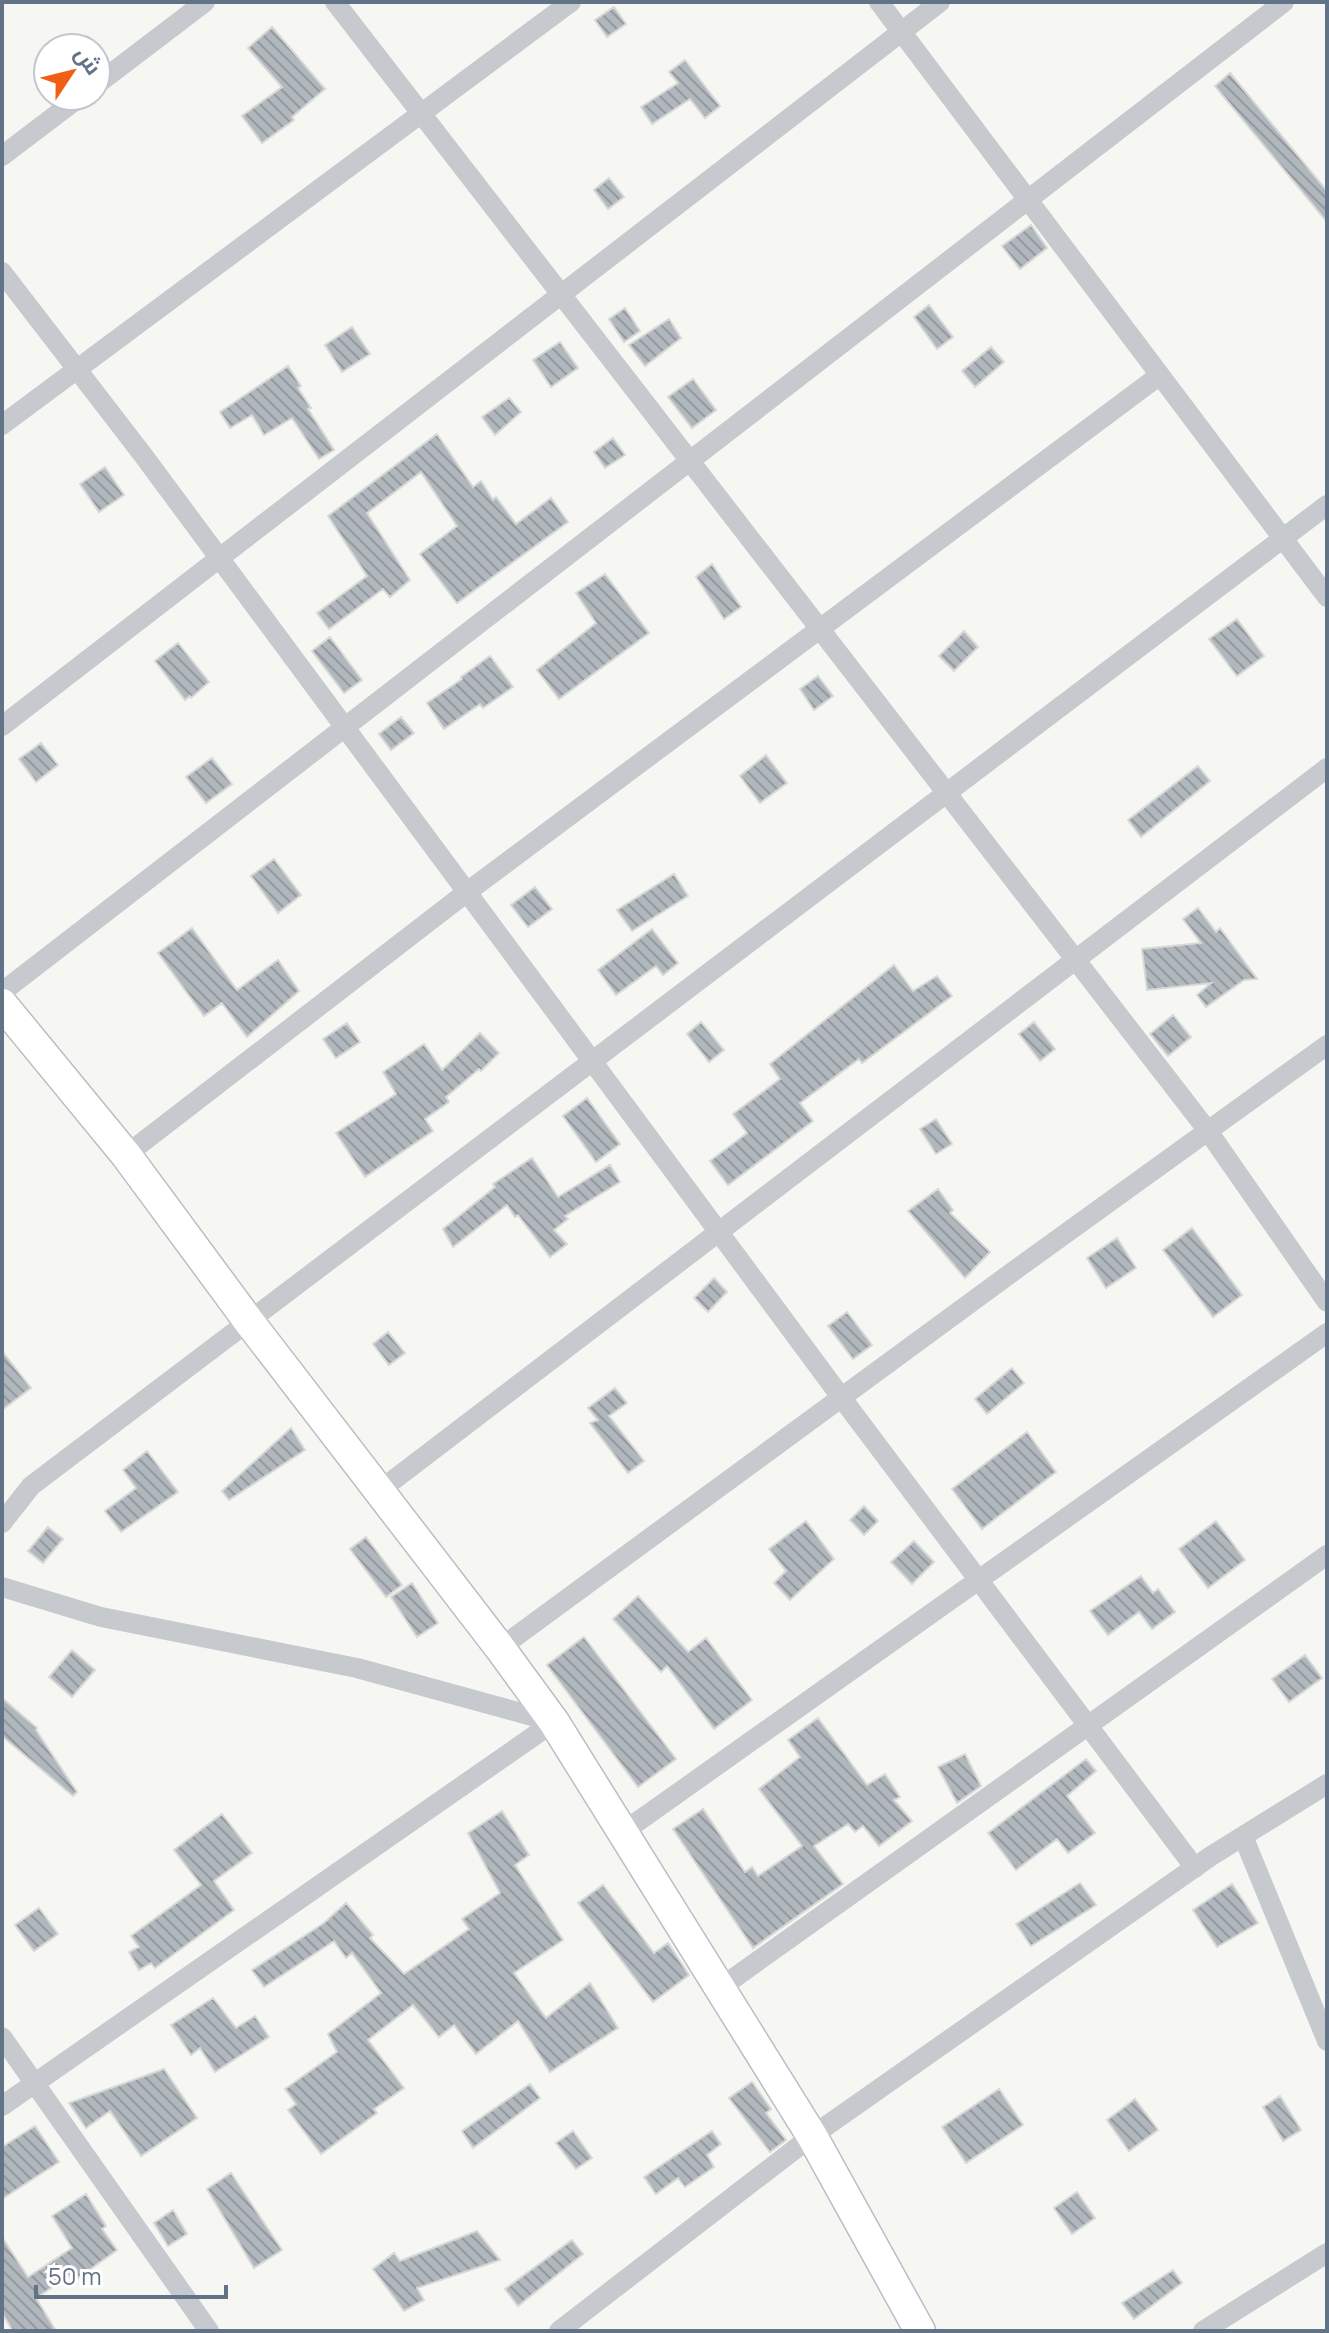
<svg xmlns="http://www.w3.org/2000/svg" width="1329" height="2333" font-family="Manrope,Cairo,sans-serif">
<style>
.building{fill:url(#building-back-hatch);stroke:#d8d8d6;stroke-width:2}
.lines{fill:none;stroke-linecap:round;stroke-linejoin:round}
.secondary-casing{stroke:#babec4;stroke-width:33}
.street{stroke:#c6c9cd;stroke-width:20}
.secondary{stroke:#fff;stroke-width:30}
</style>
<defs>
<pattern id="building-back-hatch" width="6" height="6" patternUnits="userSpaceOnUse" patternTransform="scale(2)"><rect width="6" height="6" fill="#b0b7bd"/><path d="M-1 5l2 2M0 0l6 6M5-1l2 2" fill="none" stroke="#93999f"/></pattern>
</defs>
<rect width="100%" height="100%" fill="#f6f7f3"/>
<!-- building -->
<path class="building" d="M614,7L626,24L607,37L595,20Z
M272,27L325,89L292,117L294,120L262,143L242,116L282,87L248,48Z
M685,60L720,106L705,118L690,99L652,124L641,107L678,83L669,72Z
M1230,73L1327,191V222L1215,86Z
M609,178L624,197L608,209L594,190Z
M1031,225L1047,248L1020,269L1002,246Z
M929,305L953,337L937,349L914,317Z
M625,308L640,331L624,342L609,319Z
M669,319L681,338L645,366L629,345Z
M352,327L370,354L342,372L325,345Z
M560,342L578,368L551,387L533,360Z
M991,347L1004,362L975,387L962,371Z
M288,366L301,386L298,388L311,408L308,409L334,450L319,459L292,418L264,435L252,415L230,428L220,412Z
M693,379L716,410L692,428L668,397Z
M509,398L521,412L495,435L482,417Z
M437,434L473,487L481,481L493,500L496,497L516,524L551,498L568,522L457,603L420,554L457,526L421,472L367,513L410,580L390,597L383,589L329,629L317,613L367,576L328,516Z
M613,438L625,455L605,468L594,452Z
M105,467L124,495L99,512L80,484Z
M712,564L741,607L724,619L696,577Z
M605,574L649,633L559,699L537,670L596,623L576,593Z
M1237,619L1264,656L1237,676L1209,639Z
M964,631L978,647L954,671L939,656Z
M330,637L362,680L344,693L312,651Z
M178,643L209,682L191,698L190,696L185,700L155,661Z
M490,656L513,687L483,708L480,704L444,729L427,703L462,679L461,677Z
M818,676L833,696L814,710L800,689Z
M401,717L414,733L391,750L379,734Z
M41,743L58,765L36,782L19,759Z
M766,755L787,783L760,803L740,776Z
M212,758L232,784L206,803L186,777Z
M1198,766L1210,781L1141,837L1128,820Z
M274,859L301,895L278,913L251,876Z
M674,874L688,896L632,931L617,910Z
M535,887L552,909L528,927L511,905Z
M1198,908L1216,932L1220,928L1257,979L1244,980L1206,1007L1197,995L1211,983L1147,990L1142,949L1201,943L1183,919Z
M192,928L237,990L278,960L299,991L247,1037L222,1003L204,1016L158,953Z
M652,929L678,963L663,975L656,966L616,995L598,970Z
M894,965L913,991L937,976L952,996L862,1063L859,1059L800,1103L813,1121L728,1185L710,1161L747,1133L733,1114L780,1079L770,1064Z
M1173,1015L1191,1037L1168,1056L1150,1034Z
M701,1022L724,1050L709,1062L687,1034Z
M1034,1022L1055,1049L1040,1061L1019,1034Z
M347,1023L360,1042L336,1058L323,1039Z
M480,1033L499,1053L481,1071L479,1069L446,1097L449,1102L425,1119L433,1131L365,1177L336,1133L396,1094L383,1072L424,1044L442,1070Z
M587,1098L620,1144L596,1162L563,1116Z
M936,1119L952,1144L936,1154L920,1129Z
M532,1158L558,1197L610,1165L620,1182L565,1216L568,1219L554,1230L567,1244L550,1257L518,1215L515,1217L507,1205L453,1247L443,1229L495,1187L493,1184Z
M938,1189L953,1210L950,1213L990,1252L965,1278L908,1211Z
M1192,1228L1242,1295L1213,1317L1163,1250Z
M1117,1238L1136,1268L1106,1288L1087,1258Z
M714,1278L727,1292L708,1312L694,1298Z
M847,1312L872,1345L853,1359L828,1326Z
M388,1332L405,1353L389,1365L373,1344Z
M2,1351L31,1388L2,1410Z
M1012,1368L1024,1383L987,1414L975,1399Z
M615,1388L627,1403L609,1416L644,1461L628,1473L590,1423L598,1420L588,1408Z
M291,1428L305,1450L229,1500L222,1491Z
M1027,1432L1056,1472L982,1529L952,1489Z
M147,1451L178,1492L121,1532L105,1511L136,1488L123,1470Z
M864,1506L878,1521L864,1535L850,1520Z
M806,1521L834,1559L790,1600L774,1583L786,1571L769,1549Z
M1216,1521L1245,1560L1208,1588L1179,1549Z
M48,1527L63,1539L43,1563L28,1551Z
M366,1537L402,1585L386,1597L350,1549Z
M914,1541L934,1562L912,1584L891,1562Z
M1141,1576L1153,1593L1158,1589L1175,1612L1152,1629L1139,1612L1108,1635L1090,1611Z
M412,1583L438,1623L417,1637L391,1597Z
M638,1596L688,1652L706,1638L752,1700L714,1729L667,1666L661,1672L613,1619Z
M584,1637L676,1759L638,1787L547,1665Z
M72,1650L95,1670L72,1697L49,1677Z
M1305,1655L1322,1678L1289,1702L1272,1679Z
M2,1698L37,1728L36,1730L77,1792L73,1796L2,1736Z
M818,1718L867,1785L885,1774L900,1797L894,1800L912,1821L879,1846L863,1826L855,1832L848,1824L814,1846L843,1884L753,1948L673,1829L703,1809L745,1872L752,1867L758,1876L802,1846L759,1789L800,1757L788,1740Z
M965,1754L981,1786L957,1803L938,1767Z
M1086,1759L1096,1771L1067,1796L1095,1833L1068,1853L1057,1839L1016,1870L988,1833Z
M502,1811L529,1855L515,1865L563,1940L514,1973L546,2018L590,1983L618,2028L550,2072L518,2021L476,2054L454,2025L439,2037L413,2005L368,2040L404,2088L374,2109L377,2113L321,2154L288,2110L296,2104L285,2089L337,2052L328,2034L381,1993L352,1953L346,1958L334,1941L264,1987L252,1970L324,1923L346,1903L373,1935L370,1938L404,1974L469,1929L462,1919L500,1893L468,1833Z
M222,1814L252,1853L214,1881L234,1910L155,1968L151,1963L139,1970L129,1952L139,1947L131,1936L201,1885L174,1850Z
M1080,1883L1096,1905L1031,1946L1016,1924Z
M1232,1884L1258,1923L1217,1947L1193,1910Z
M603,1885L654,1953L668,1943L689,1975L653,2002L578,1903Z
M39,1908L58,1934L34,1951L15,1925Z
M213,1998L236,2028L255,2016L269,2037L215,2072L200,2048L191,2055L171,2025Z
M164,2069L197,2118L141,2156L110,2111L86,2128L69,2103Z
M752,2082L771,2109L766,2113L786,2140L770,2152L729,2098Z
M530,2084L540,2098L473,2148L462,2131Z
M999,2089L1023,2125L966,2163L942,2127Z
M1280,2096L1301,2130L1283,2141L1263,2107Z
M1135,2099L1158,2130L1129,2151L1107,2120Z
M35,2126L59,2162L2,2199V2147Z
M573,2131L592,2158L576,2169L556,2143Z
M712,2131L721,2144L707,2155L714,2167L685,2187L678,2178L656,2194L644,2177Z
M231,2173L282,2250L254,2268L207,2189Z
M1077,2192L1095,2218L1072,2234L1054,2208Z
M86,2194L106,2226L102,2229L117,2250L74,2281L71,2275L36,2298L56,2331H13L2,2313V2237L28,2277L72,2248L52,2216Z
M173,2210L187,2234L168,2246L154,2223Z
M477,2231L500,2260L417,2288L424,2300L404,2311L373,2269L394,2253L400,2261Z
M572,2240L583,2254L518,2306L505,2289Z
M1173,2270L1182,2283L1134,2319L1122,2303Z"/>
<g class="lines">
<!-- secondary casing -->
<g class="secondary-casing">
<path id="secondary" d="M2,1004L126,1155L250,1323L500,1648L554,1722L812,2136L920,2331"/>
</g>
<!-- street -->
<path class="street" d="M335,2L1208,1131L1327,1302
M879,2L1327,597
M96,85L205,2
M2,156L81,96
M2,272L143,455L841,1397L1195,1868
M2,425L571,2
M2,726L940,2
M2,992L1284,2
M126,1155L467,892L1160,375
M379,1491L1327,768
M2,1523L31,1486L1327,505
M2,1587L101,1617L357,1668L554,1722
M500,1648L1022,1265L1327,1045
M623,1832L1327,1333
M1243,1836L1327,2041
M720,1988L1327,1555
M2,2037L209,2331
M2,2106L554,1722
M559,2331L812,2136L1211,1856L1327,1784
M1203,2331L1327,2253"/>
<!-- secondary -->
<use href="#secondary" class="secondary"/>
</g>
<!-- border -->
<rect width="1329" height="2333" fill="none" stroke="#637387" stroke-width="8"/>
<!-- north arrow -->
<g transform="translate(72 72) rotate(55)"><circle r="38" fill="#ffffff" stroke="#c1c7cf" stroke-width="2"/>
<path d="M0-6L14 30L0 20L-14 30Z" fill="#f35e17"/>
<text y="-12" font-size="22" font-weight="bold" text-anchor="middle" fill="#637387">ش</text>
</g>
<!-- scale -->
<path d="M36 2285v12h190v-12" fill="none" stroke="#637387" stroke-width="4"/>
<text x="48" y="2285" font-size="24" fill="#637387" stroke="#ffffff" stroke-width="6" paint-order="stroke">50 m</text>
</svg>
